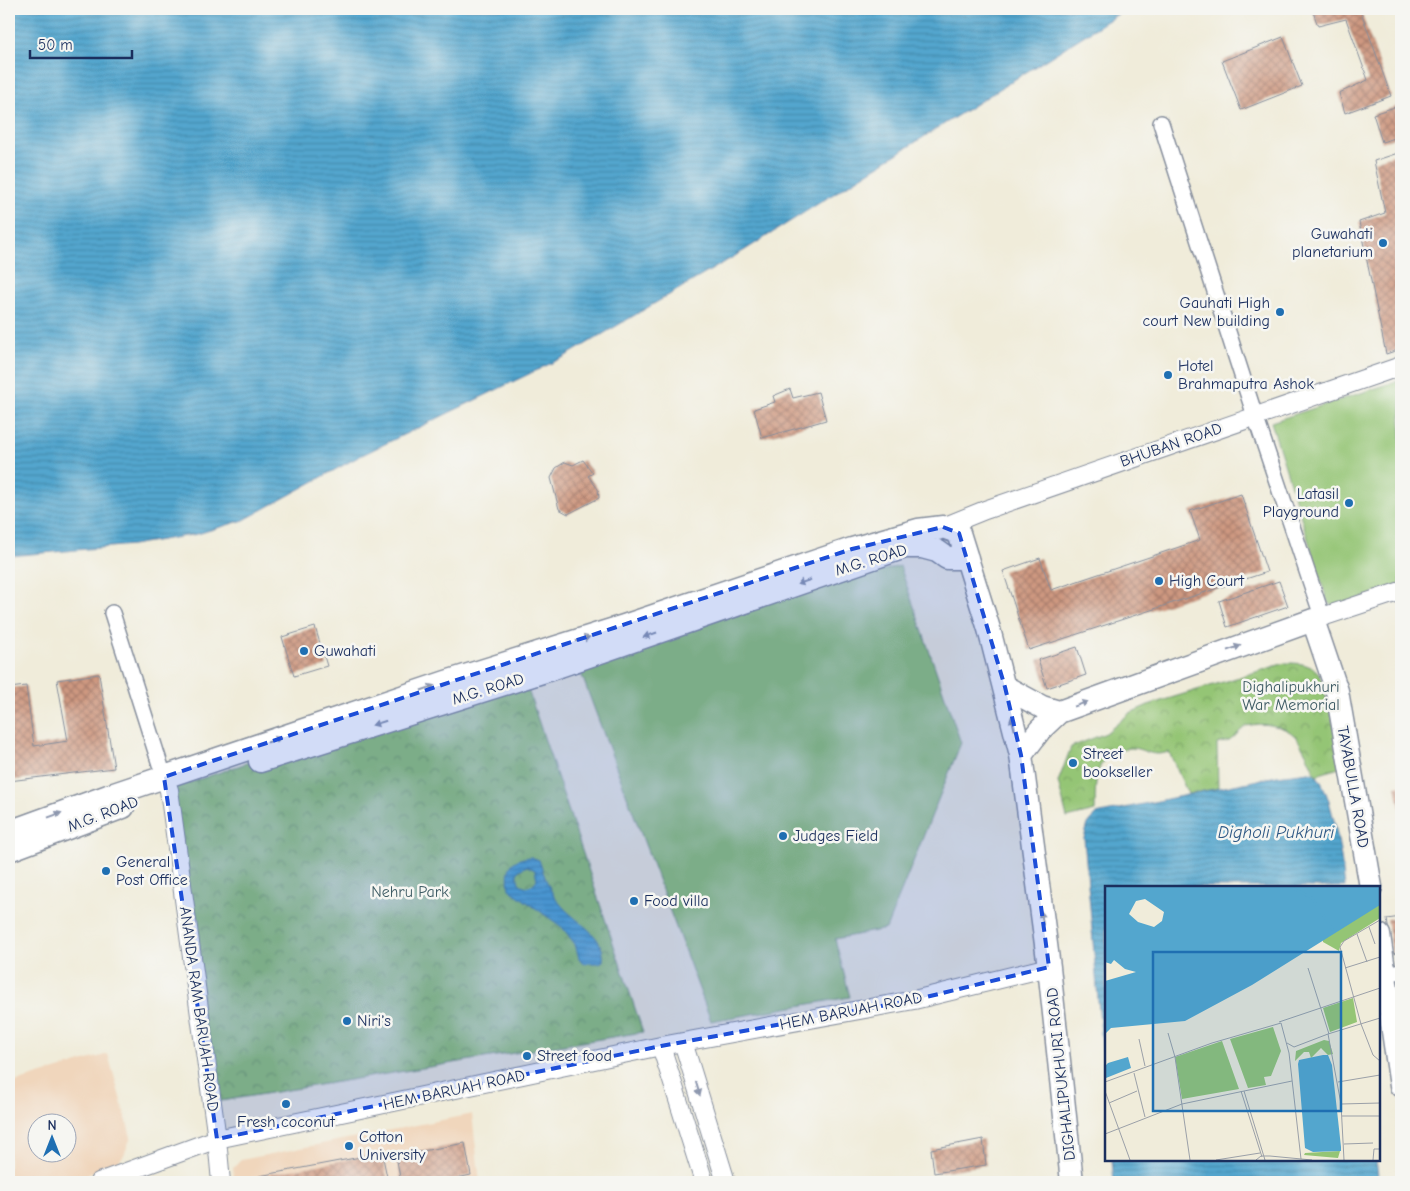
<svg xmlns="http://www.w3.org/2000/svg" width="1410" height="1191" font-family="'Comic Neue',sans-serif">
<style>
.built{fill:#f0d6bc;fill-rule:evenodd}
.green{fill:#94c575;stroke:#587a6a}
.park{fill:url(#park-crowns);stroke:#587a6a}
.water{fill:url(#water-rules);stroke:#376a96;fill-rule:evenodd}
.building{fill:url(#building-cross-hatch)}
.lines{fill:none;stroke-linecap:round;stroke-linejoin:round}
.minor-casing{stroke:#868e9c;stroke-width:18}
.tertiary-casing{stroke:#868e9c;stroke-width:20}
.primary-casing{stroke:#868e9c;stroke-width:25}
.minor{stroke:#fff;stroke-width:15}
.tertiary{stroke:#fff;stroke-width:18}
.primary{stroke:#fff;stroke-width:22}
.oneway{fill:#8d97ae}
.marked{fill:#1d4ed8;fill-opacity:0.2;stroke:#1d4ed8;stroke-width:4;stroke-dasharray:10 6;stroke-linejoin:round}
.poi-dot{fill:#1f6fb2;stroke:#f6f6f2;stroke-width:2}
.labels{text-anchor:middle;dominant-baseline:central;stroke-width:5;stroke-linejoin:round;paint-order:stroke}
.poi-label{font-size:16px;fill:#1b2f5e;stroke:#f6f6f2;text-anchor:start}
.street-label{font-size:16px;fill:#1b2f5e;stroke:#f6f6f2}
.park-label{font-size:16px;fill:#3f5c65;stroke:#f6f6f2}
.water-label{font-size:18px;font-style:italic;fill:#2f5985;stroke:#f6f6f2}
.inset-river{fill:none;stroke:#53a6ce;stroke-width:2.5}
.inset-road{fill:none;stroke:#9ba0a8;stroke-width:1}
.view{fill:#1f6fb2;fill-opacity:0.15;stroke:#1f6fb2;stroke-width:2.5}
.inset-edge{fill:none;stroke:#1b2f5e;stroke-width:2.5}
</style>
<defs>
<pattern id="park-crowns" width="20" height="18" patternUnits="userSpaceOnUse" patternTransform="scale(1.25)"><rect width="20" height="18" fill="#94c575"/><path d="M2 6a3 3 0 1 1 6 0M12 15a3 3 0 1 1 6 0" fill="none" stroke="#78a063"/></pattern>
<pattern id="water-rules" width="6" height="5" patternUnits="userSpaceOnUse" patternTransform="scale(1.25)"><rect width="6" height="5" fill="#53a6ce"/><path d="M0 2.5h6" fill="none" stroke="#48a"/></pattern>
<pattern id="building-cross-hatch" width="8" height="8" patternUnits="userSpaceOnUse" patternTransform="scale(1.25)"><rect width="8" height="8" fill="#ce9880"/><path d="M0 0l8 8M0 8l8-8" fill="none" stroke="#a67c6c"/></pattern>
</defs>
<rect width="100%" height="100%" fill="#f6f6f2"/>
<filter id="ink" filterUnits="userSpaceOnUse"><feTurbulence type="fractalNoise" baseFrequency=".02" numOctaves="2"/><feDisplacementMap in="SourceGraphic" scale="10" xChannelSelector="R" yChannelSelector="G"/><feConvolveMatrix kernelMatrix="1 2 1 2 8 2 1 2 1" color-interpolation-filters="sRGB"/></filter>
<filter id="wash" filterUnits="userSpaceOnUse"><feTurbulence type="fractalNoise" baseFrequency=".0096" numOctaves="4" result="noise"/><feDisplacementMap in="SourceGraphic" scale="20" xChannelSelector="R" yChannelSelector="G"/><feGaussianBlur stdDeviation="1.12" result="paint"/><feColorMatrix in="noise" values="0 0 0 0 0 0 0 0 0 0 0 0 0 0 0 0 0 1.4 0 .05"/><feComposite in="paint" operator="in"/></filter>
<g filter="url(#wash)">
<rect width="100%" height="100%" fill="#f0ecda"/>
<!-- built -->
<path class="built" d="M108,1054L131,1137L124,1155L116,1164L67,1182H9V1084ZM38,1124H68V1154H38Z
M472,1114L480,1182H234L233,1168L241,1160Z"/>
<!-- green -->
<path class="green" d="M1401,380V584L1335,607L1328,603L1271,422Z
M900,566L961,743L886,929L835,939L850,997L711,1021L575,657L727,610Z"/>
<!-- park -->
<path class="park" d="M1285,663C1298,663 1309,663 1319,673L1346,766L1316,775C1310,762 1304,747 1295,736C1285,725 1260,722 1247,726C1240,729 1236,737 1229,741C1225,742 1221,743 1217,744L1218,788L1188,794L1169,752C1165,753 1161,754 1157,754C1148,754 1140,748 1131,748C1127,748 1123,750 1119,751C1092,759 1096,787 1095,811L1067,818L1058,782L1071,747L1106,733L1130,713L1148,705Z
M521,669L643,1032L215,1102L168,790Z"/>
<!-- water -->
<path class="water" d="M9,9H1126L745,250L564,357L360,456L244,520L197,534L132,545L9,556Z
M1309,772C1311,772 1315,774 1316,775C1333,792 1342,863 1345,887H1106V1091L1084,838L1088,824L1096,814L1277,776Z
M531,857L539,860C545,878 550,893 562,906C577,923 606,936 603,961L599,963H583L579,958L575,944L562,927L509,889C507,869 508,859 531,857ZM527,866L535,870L537,879C533,887 526,889 519,883L517,874L519,870Z
M1112,1160H1376L1379,1182H1114Z"/>
<g id="blocks">
<!-- building -->
<path class="building" d="M1312,9H1360L1391,96L1345,113L1339,93L1368,80L1346,19L1318,26Z
M1283,37L1302,86L1241,110L1222,61Z
M1398,106L1401,115V136L1382,142L1373,114Z
M1401,152V349L1386,354L1359,222L1385,213L1374,161Z
M790,389L793,398L818,392L826,420L762,438L754,409L775,402L773,396Z
M583,460L593,473L588,476L598,489L599,498L568,514L559,509L551,478L556,468L565,462L573,465Z
M1241,494L1267,572L1029,650L1003,571L1040,558L1051,590L1200,540L1190,511Z
M1279,581L1288,606L1227,627L1219,601Z
M315,627L327,666L294,676L282,637Z
M1077,647L1086,675L1047,688L1038,660Z
M99,674L114,768L9,781V688L26,686L34,746L68,741L57,680Z
M1401,785V808H1400L1396,786Z
M1398,875H1401V887H1400Z
M1401,917V953L1392,954L1387,919Z
M983,1139L986,1165L934,1173L931,1149Z
M465,1143L471,1175L457,1178L458,1182H401L396,1156Z
M382,1153L388,1182H260L259,1176Z"/>
</g>
</g>
<g filter="url(#ink)">
<use href="#blocks" fill-opacity="0" stroke="#868e9c" stroke-width="1"/>
<g class="lines">
<!-- minor casing -->
<g class="minor-casing">
<path id="minor" d="M1161,123L1255,416L1322,616
M112,613L164,777
M1386,974L1401,971"/>
</g>
<!-- tertiary casing -->
<g class="tertiary-casing">
<path id="tertiary" d="M938,531L943,527L985,510L1401,366
M1313,620L1401,591
M164,777L169,790L217,1139L221,1182
M683,1042L726,1182
M661,1046L704,1182
M99,1182L217,1139L661,1046L914,1000L1049,967"/>
</g>
<!-- primary casing -->
<g class="primary-casing">
<path id="primary" d="M1005,687L1042,707L1059,712L1313,620L1337,691L1371,887
M1021,755L1040,730L1059,712
M260,761L542,672L905,547H922L937,551L947,558H967
M9,832L108,796L446,682L624,626L852,549L918,530L943,527L959,533L989,629L1021,755L1049,967L1072,1182
M9,850L123,807
M1379,935L1401,1086"/>
</g>
<!-- minor -->
<use href="#minor" class="minor"/>
<!-- tertiary -->
<use href="#tertiary" class="tertiary"/>
<!-- primary -->
<use href="#primary" class="primary"/>
</g>
<!-- one-way arrows -->
<defs><path id="oneway-solid" d="M-6-.8H1V-3.2L6.5 0L1 3.2V.8H-6Z" transform="scale(1.25)"/></defs>
<g class="oneway">
<use href="#oneway-solid" transform="translate(804 582) rotate(161)"/>
<use href="#oneway-solid" transform="translate(650 635) rotate(161)"/>
<use href="#oneway-solid" transform="translate(583 639) rotate(-18)"/>
<use href="#oneway-solid" transform="translate(1234 648) rotate(-20)"/>
<use href="#oneway-solid" transform="translate(428 688) rotate(-19)"/>
<use href="#oneway-solid" transform="translate(1081 704) rotate(-20)"/>
<use href="#oneway-solid" transform="translate(379 723) rotate(163)"/>
<use href="#oneway-solid" transform="translate(1013 723) rotate(-103)"/>
<use href="#oneway-solid" transform="translate(274 740) rotate(-19)"/>
<use href="#oneway-solid" transform="translate(55 815) rotate(-20)"/>
<use href="#oneway-solid" transform="translate(1042 918) rotate(-98)"/>
<use href="#oneway-solid" transform="translate(698 1089) rotate(73)"/>
</g>
</g>
<!-- marked area -->
<path class="marked" d="M943,527L959,533L1005,687L1021,755L1049,967L914,1000L661,1046L217,1139L164,777L852,549Z"/>
<!-- markers -->
<g class="poi-dot">
<circle cx="1383" cy="243" r="5"/>
<circle cx="1280" cy="312" r="5"/>
<circle cx="1168" cy="375" r="5"/>
<circle cx="1349" cy="503" r="5"/>
<circle cx="1159" cy="581" r="5"/>
<circle cx="304" cy="651" r="5"/>
<circle cx="1073" cy="763" r="5"/>
<circle cx="783" cy="836" r="5"/>
<circle cx="106" cy="871" r="5"/>
<circle cx="634" cy="901" r="5"/>
<circle cx="347" cy="1021" r="5"/>
<circle cx="527" cy="1056" r="5"/>
<circle cx="286" cy="1104" r="5"/>
<circle cx="349" cy="1146" r="5"/>
</g>
<g class="labels">
<!-- poi labels -->
<g class="poi-label">
<text x="1373" y="234" text-anchor="end">Guwahati<tspan x="1373" dy="18">planetarium</tspan></text>
<text x="1270" y="303" text-anchor="end">Gauhati High<tspan x="1270" dy="18">court New building</tspan></text>
<text x="1178" y="366">Hotel<tspan x="1178" dy="18">Brahmaputra Ashok</tspan></text>
<text x="1339" y="494" text-anchor="end">Latasil<tspan x="1339" dy="18">Playground</tspan></text>
<text x="1169" y="581">High Court</text>
<text x="314" y="651">Guwahati</text>
<text x="1083" y="754">Street<tspan x="1083" dy="18">bookseller</tspan></text>
<text x="793" y="836">Judges Field</text>
<text x="116" y="862">General<tspan x="116" dy="18">Post Office</tspan></text>
<text x="644" y="901">Food villa</text>
<text x="357" y="1021">Niri's</text>
<text x="537" y="1056">Street food</text>
<text x="286" y="1122" text-anchor="middle">Fresh coconut</text>
<text x="359" y="1137">Cotton<tspan x="359" dy="18">University</tspan></text>
</g>
<!-- street labels -->
<g class="street-label">
<text transform="translate(1171 445) rotate(-19)">BHUBAN ROAD</text>
<text transform="translate(871 560) rotate(-17)">M.G. ROAD</text>
<text transform="translate(488 689) rotate(-17)">M.G. ROAD</text>
<text transform="translate(1353 787) rotate(80)">TAYABULLA ROAD</text>
<text transform="translate(103 814) rotate(-21)">M.G. ROAD</text>
<text transform="translate(199 1009) rotate(82)">ANANDA RAM BARUAH ROAD</text>
<text transform="translate(851 1011) rotate(-11)">HEM BARUAH ROAD</text>
<text transform="translate(1061 1074) rotate(-96)">DIGHALIPUKHURI ROAD</text>
<text transform="translate(454 1090) rotate(-12)">HEM BARUAH ROAD</text>
</g>
<!-- park labels -->
<g class="park-label">
<text x="1291" y="687">Dighalipukhuri<tspan x="1291" dy="18">War Memorial</tspan></text>
<text x="410" y="892">Nehru Park</text>
</g>
<!-- water labels -->
<g class="water-label">
<text x="1276" y="832">Digholi Pukhuri</text>
</g>
</g>
<!-- overview -->
<g transform="translate(1105 886)">
<rect width="275" height="275" fill="#f0ecda"/>
<path d="M248,112L252,136L225,146L218,122ZM168,141L176,165L166,190L159,191L161,199L143,202L125,153Z" fill="#94c575"/>
<path d="M275,7V32L236,57L234,65L218,56V50ZM219,154L224,155L228,168L223,169L216,162L206,172L204,166H199L190,175L191,165ZM117,155L134,203L77,213L70,171ZM235,265L233,272L199,269L200,267Z" fill="#94c575"/>
<path d="M0,1H275V19L147,99L80,135L6,142L0,148V95L31,86L20,83L9,74L6,78L0,76ZM40,13L59,26L57,35L49,41L33,36L24,28L31,15ZM218,169H223L227,179L236,261V265L208,266L200,262L193,178L194,174ZM23,171L26,182L1,192L0,180L3,177Z" fill="#53a6ce" fill-rule="evenodd"/>
<path class="inset-river" d="M186,1L207,12L228,44"/>
<path class="inset-road" d="M275,34L239,55L235,61L256,138L268,169L275,175M264,41L270,58M252,48L262,76M203,82L224,148M240,82L275,71M174,136L275,102M63,147L70,171L85,274M223,148L275,132M34,153L40,180M182,157L189,161L223,148L236,218L239,274M29,187L40,231M0,196L107,157L176,137L184,167L196,273M233,196L275,189M0,205L25,274M136,205L157,271M139,205L160,274M4,217L32,205M236,218L275,217M237,230H275M0,248L77,218L187,195M239,258L268,257M111,274L155,267M151,274L156,270H165L207,274M268,274L269,263H275"/>
<path class="view" d="M48,66H236V225H48Z"/>
<rect width="275" height="275" class="inset-edge"/>
</g>
<!-- margin -->
<rect width="1410" height="1191" fill="none" stroke="#f6f6f2" stroke-width="30"/>
<!-- north arrow -->
<g transform="translate(52 1138)"><circle r="24" fill="#f6f6f2" stroke="#9ea6b7"/>
<path d="M0-4L9 19L0 12L-9 19Z" fill="#1f6fb2"/>
<text y="-8" font-size="14" font-weight="bold" text-anchor="middle" fill="#1b2f5e">N</text>
</g>
<!-- scale -->
<path d="M30 50v8h102v-8" fill="none" stroke="#1b2f5e" stroke-width="2.5"/>
<text x="38" y="50" font-size="15" fill="#1b2f5e" stroke="#f6f6f2" stroke-width="4" paint-order="stroke">50 m</text>
</svg>
